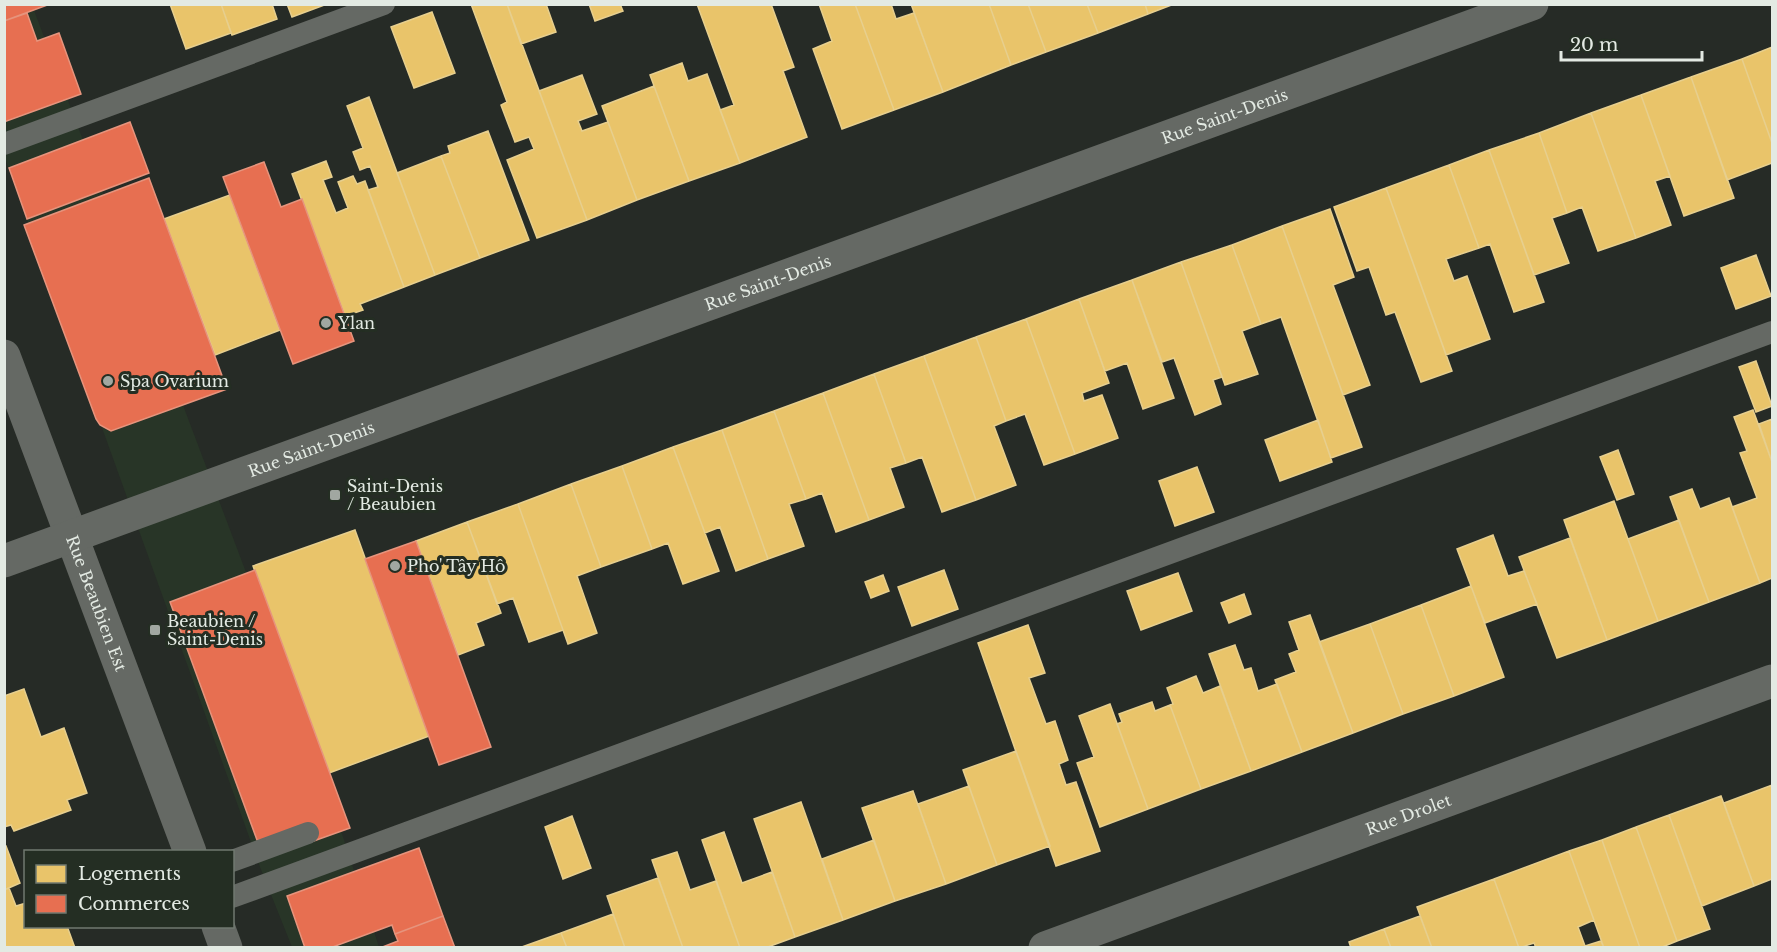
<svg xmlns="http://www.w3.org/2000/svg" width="1777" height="952" font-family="'Libre Baskerville',serif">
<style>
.built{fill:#283527}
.homes{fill:#e9c46a;stroke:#e7cf8e;stroke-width:1.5}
.shops{fill:#e76f51;stroke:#e6947d;stroke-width:1.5}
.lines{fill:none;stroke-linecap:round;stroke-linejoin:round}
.service{stroke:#656964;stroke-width:22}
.minor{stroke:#656964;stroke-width:33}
.tertiary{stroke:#656964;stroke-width:33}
.secondary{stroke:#656964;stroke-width:33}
.poi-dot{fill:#a1a7a1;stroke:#242e23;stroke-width:2}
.labels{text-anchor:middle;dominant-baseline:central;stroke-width:6;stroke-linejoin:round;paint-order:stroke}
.street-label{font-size:16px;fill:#e3eae3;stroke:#242e23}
.poi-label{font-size:16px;fill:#e3eae3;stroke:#242e23;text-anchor:start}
</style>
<rect width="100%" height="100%" fill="#262b26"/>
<!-- built -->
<path class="built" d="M4,5H32L324,779L379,947H292L260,867L5,158Z"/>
<!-- homes -->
<path class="homes" d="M170,4H221L231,33L186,49Z
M221,4H272L277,19L232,35Z
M287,4H327L292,17Z
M471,4H507L587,220L537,238L507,160L534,149L529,137L515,142L501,105L507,102Z
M507,4H546L556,32L521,44Z
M589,4H620L623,11L595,21Z
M697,4H771L794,67L783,71L807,137L740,163L720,110L734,105Z
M819,4H855L894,110L842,129L813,49L832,41Z
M855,4H891L896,19L914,13L943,92L894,110Z
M911,4H989L1011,65L943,92Z
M989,4H1028L1046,52L1011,65Z
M1028,4H1087L1098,33L1046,52Z
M1087,4H1145L1148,14L1098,33Z
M1145,4H1174L1148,14Z
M432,12L455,73L414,88L391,27Z
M1772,47V143L1742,59Z
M1742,59L1772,143V163L1727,180L1691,77Z
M682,63L688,81L707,74L740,163L689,181L650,75Z
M582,75L597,114L578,121L582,131L608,122L637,200L587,220L539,91Z
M1691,77L1734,198L1684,216L1641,95Z
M654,86L689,181L637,200L602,106Z
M1641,95L1670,176L1655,181L1671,225L1636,238L1591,113Z
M369,97L435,275L404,287L368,190L378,187L370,166L360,170L353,152L363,148L347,106Z
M1591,113L1636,238L1598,251L1582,207L1567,213L1539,133Z
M488,131L529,240L480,258L441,156L450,153L448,146Z
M1539,133L1567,213L1552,218L1569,263L1534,275L1489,150Z
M1489,150L1544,302L1514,312L1490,244L1479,248L1449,165Z
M441,156L480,258L435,275L397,173Z
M326,161L332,177L323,180L336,213L348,208L338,182L353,176L357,184L365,181L404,287L360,304L363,310L345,316L292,174Z
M1449,165L1479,248L1446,259L1454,281L1467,276L1490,339L1446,355L1386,188Z
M1386,188L1452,371L1421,382L1395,312L1386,315L1369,267L1357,271L1334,207Z
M230,195L280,330L215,355L164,219Z
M1330,209L1354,277L1333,285L1370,385L1343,395L1282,226Z
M1282,226L1362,447L1331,458L1281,317L1261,324L1232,245Z
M1232,245L1261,324L1242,331L1258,374L1225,385L1181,262Z
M1756,255L1771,296L1736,309L1721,268Z
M1181,262L1222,377L1213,380L1221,404L1195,415L1174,358L1162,362L1132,280Z
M1132,280L1174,398L1143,409L1127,363L1105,371L1079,299Z
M1079,299L1109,383L1082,393L1084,401L1102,395L1118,438L1075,454L1026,319Z
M1026,319L1075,454L1044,465L1025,414L1006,421L976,337Z
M976,337L1006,421L994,426L1016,485L976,500L924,356Z
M924,356L976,500L942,512L922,457L906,463L874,374Z
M1756,361L1772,406L1756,412L1739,367Z
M874,374L906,463L890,468L904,507L869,520L823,393Z
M823,393L869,520L836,532L822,493L806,499L774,411Z
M1753,410L1772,462V578L1760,583L1732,507L1757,498L1740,453L1747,451L1734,417Z
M774,411L806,499L789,504L804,546L768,559L722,430Z
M1772,419V462L1759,424Z
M1318,420L1332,462L1280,481L1265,440Z
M722,430L768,559L736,571L720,527L705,533L673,447Z
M673,447L719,571L683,584L668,543L652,549L622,466Z
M1618,450L1634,494L1617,500L1600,457Z
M622,466L652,549L601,567L571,484Z
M1197,467L1214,512L1175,526L1159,481Z
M571,484L601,567L577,576L597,633L568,644L518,504Z
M1692,489L1700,509L1729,498L1760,583L1709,602L1670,497Z
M1614,501L1658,621L1607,640L1564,520Z
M518,504L563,630L529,642L513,598L497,604L467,522Z
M1679,520L1709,602L1658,621L1628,539Z
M467,522L501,613L476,623L484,645L458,655L416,541Z
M355,530L429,736L329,773L253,566Z
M1493,535L1508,576L1524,571L1537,604L1485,623L1457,549Z
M1570,538L1607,640L1557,658L1519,557Z
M944,570L958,609L912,626L898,587Z
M1178,573L1192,611L1141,630L1127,591Z
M883,575L889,591L871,598L865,582Z
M1471,586L1504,677L1454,696L1421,605Z
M1244,594L1251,614L1229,623L1221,603Z
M1421,605L1454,696L1403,714L1370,624Z
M1310,615L1353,733L1302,752L1275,680L1296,672L1289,654L1299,650L1289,622Z
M1370,624L1403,714L1353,733L1319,642Z
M1028,625L1045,673L1029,678L1046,724L1055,721L1068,760L1059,764L1066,785L1076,782L1100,851L1056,866L978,643Z
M1235,645L1244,670L1251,668L1258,691L1277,684L1302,752L1251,771L1209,654Z
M1196,676L1203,693L1220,686L1251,771L1201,789L1170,705L1173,704L1167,688Z
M24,689L41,737L64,728L87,793L67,800L71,810L14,831L11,825L4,827V696Z
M1152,702L1155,711L1170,705L1201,789L1148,809L1117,724L1122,722L1119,714Z
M1110,704L1148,809L1100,827L1077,763L1094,757L1079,716Z
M1016,751L1050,846L997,865L963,770Z
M1772,785V879L1754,886L1724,803Z
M969,786L997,865L946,884L918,804Z
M913,791L946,884L895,901L862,808Z
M1721,796L1754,886L1702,906L1669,815Z
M801,802L843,920L795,937L754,819Z
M1669,815L1710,929L1677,941L1636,827Z
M572,816L591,868L563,879L545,827Z
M1636,827L1677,941L1660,948H1640L1602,840Z
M724,832L742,883L772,872L795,937L765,948H740L702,840Z
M874,840L895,901L843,920L822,859Z
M1602,840L1640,948H1604L1569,851Z
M6,846L20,883L4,890V847Z
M1569,851L1594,920L1578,927L1585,946L1601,941L1604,948H1536L1534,943L1519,948L1494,879Z
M677,852L690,890L716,881L740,948H683L652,860Z
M658,878L683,948H625L607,896Z
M1494,879L1519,948H1432L1417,907Z
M9,888L16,906L26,903V926H67L75,948H4V890Z
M613,914L625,948H567L561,933Z
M1420,916L1432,948H1391L1384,929Z
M1384,929L1391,948H1351L1349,942Z
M561,933L567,948H519Z"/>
<!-- shops -->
<path class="shops" d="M4,4H50L4,21Z
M27,13L37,41L59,33L81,94L4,122V21Z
M130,122L149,173L27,219L9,168Z
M264,162L281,207L302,199L354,341L293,364L223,177Z
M149,178L227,389L111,431L100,425L96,419L24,225Z
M416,541L491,747L439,765L365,559Z
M255,570L350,828L311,842L257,840L170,602Z
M419,848L443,916L395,934L392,925L330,948H305L287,896Z
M443,916L455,948H380L398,941L395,934Z"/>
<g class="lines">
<!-- service -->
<path class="service" d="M4,144L384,4
M232,861L308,833
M232,897L1772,332"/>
<!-- minor -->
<path class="minor" id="s1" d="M1045,948L1772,681"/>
<!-- tertiary -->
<g class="tertiary">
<path id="s2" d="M4,356L190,852"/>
<path d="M218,926L226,948"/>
</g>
<!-- secondary -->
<path class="secondary" id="s3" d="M4,561L1532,4"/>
</g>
<!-- markers -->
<g class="poi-dot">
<circle cx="326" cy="323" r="6"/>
<circle cx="108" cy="381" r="6"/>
<rect x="329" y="489" width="12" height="12" rx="3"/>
<circle cx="395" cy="566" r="6"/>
<rect x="149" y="624" width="12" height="12" rx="3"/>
</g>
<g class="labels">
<!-- street labels -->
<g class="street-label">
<text stroke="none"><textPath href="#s3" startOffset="1299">Rue Saint-Denis</textPath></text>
<text stroke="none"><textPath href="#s3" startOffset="813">Rue Saint-Denis</textPath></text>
<text stroke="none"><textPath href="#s3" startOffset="327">Rue Saint-Denis</textPath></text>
<text stroke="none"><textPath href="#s2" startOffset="264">Rue Beaubien Est</textPath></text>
<text stroke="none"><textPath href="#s1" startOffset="387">Rue Drolet</textPath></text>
</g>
<!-- poi labels -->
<g class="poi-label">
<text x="338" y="323">Ylan</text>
<text x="120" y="381">Spa Ovarium</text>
<text x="347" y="486">Saint-Denis<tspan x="347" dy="18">/ Beaubien</tspan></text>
<text x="407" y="566">Pho' Tây Hô</text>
<text x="167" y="621">Beaubien /<tspan x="167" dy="18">Saint-Denis</tspan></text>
</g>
</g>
<!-- border -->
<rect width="1777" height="952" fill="none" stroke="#e3eae3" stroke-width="12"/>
<!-- legend -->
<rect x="24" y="850" width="210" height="78" fill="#242e23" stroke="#707970" stroke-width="1.5"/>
<rect x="36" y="865" width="30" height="18" fill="#e9c46a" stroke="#707970" stroke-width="1.5"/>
<text x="78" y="880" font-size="18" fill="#e3eae3">Logements</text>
<rect x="36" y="895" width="30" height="18" fill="#e76f51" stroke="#707970" stroke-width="1.5"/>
<text x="78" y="910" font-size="18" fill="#e3eae3">Commerces</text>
<!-- scale -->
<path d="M1561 51v9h141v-9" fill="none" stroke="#e3eae3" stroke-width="3"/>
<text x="1570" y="51" font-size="18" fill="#e3eae3" stroke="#242e23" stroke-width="4.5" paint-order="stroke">20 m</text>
</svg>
